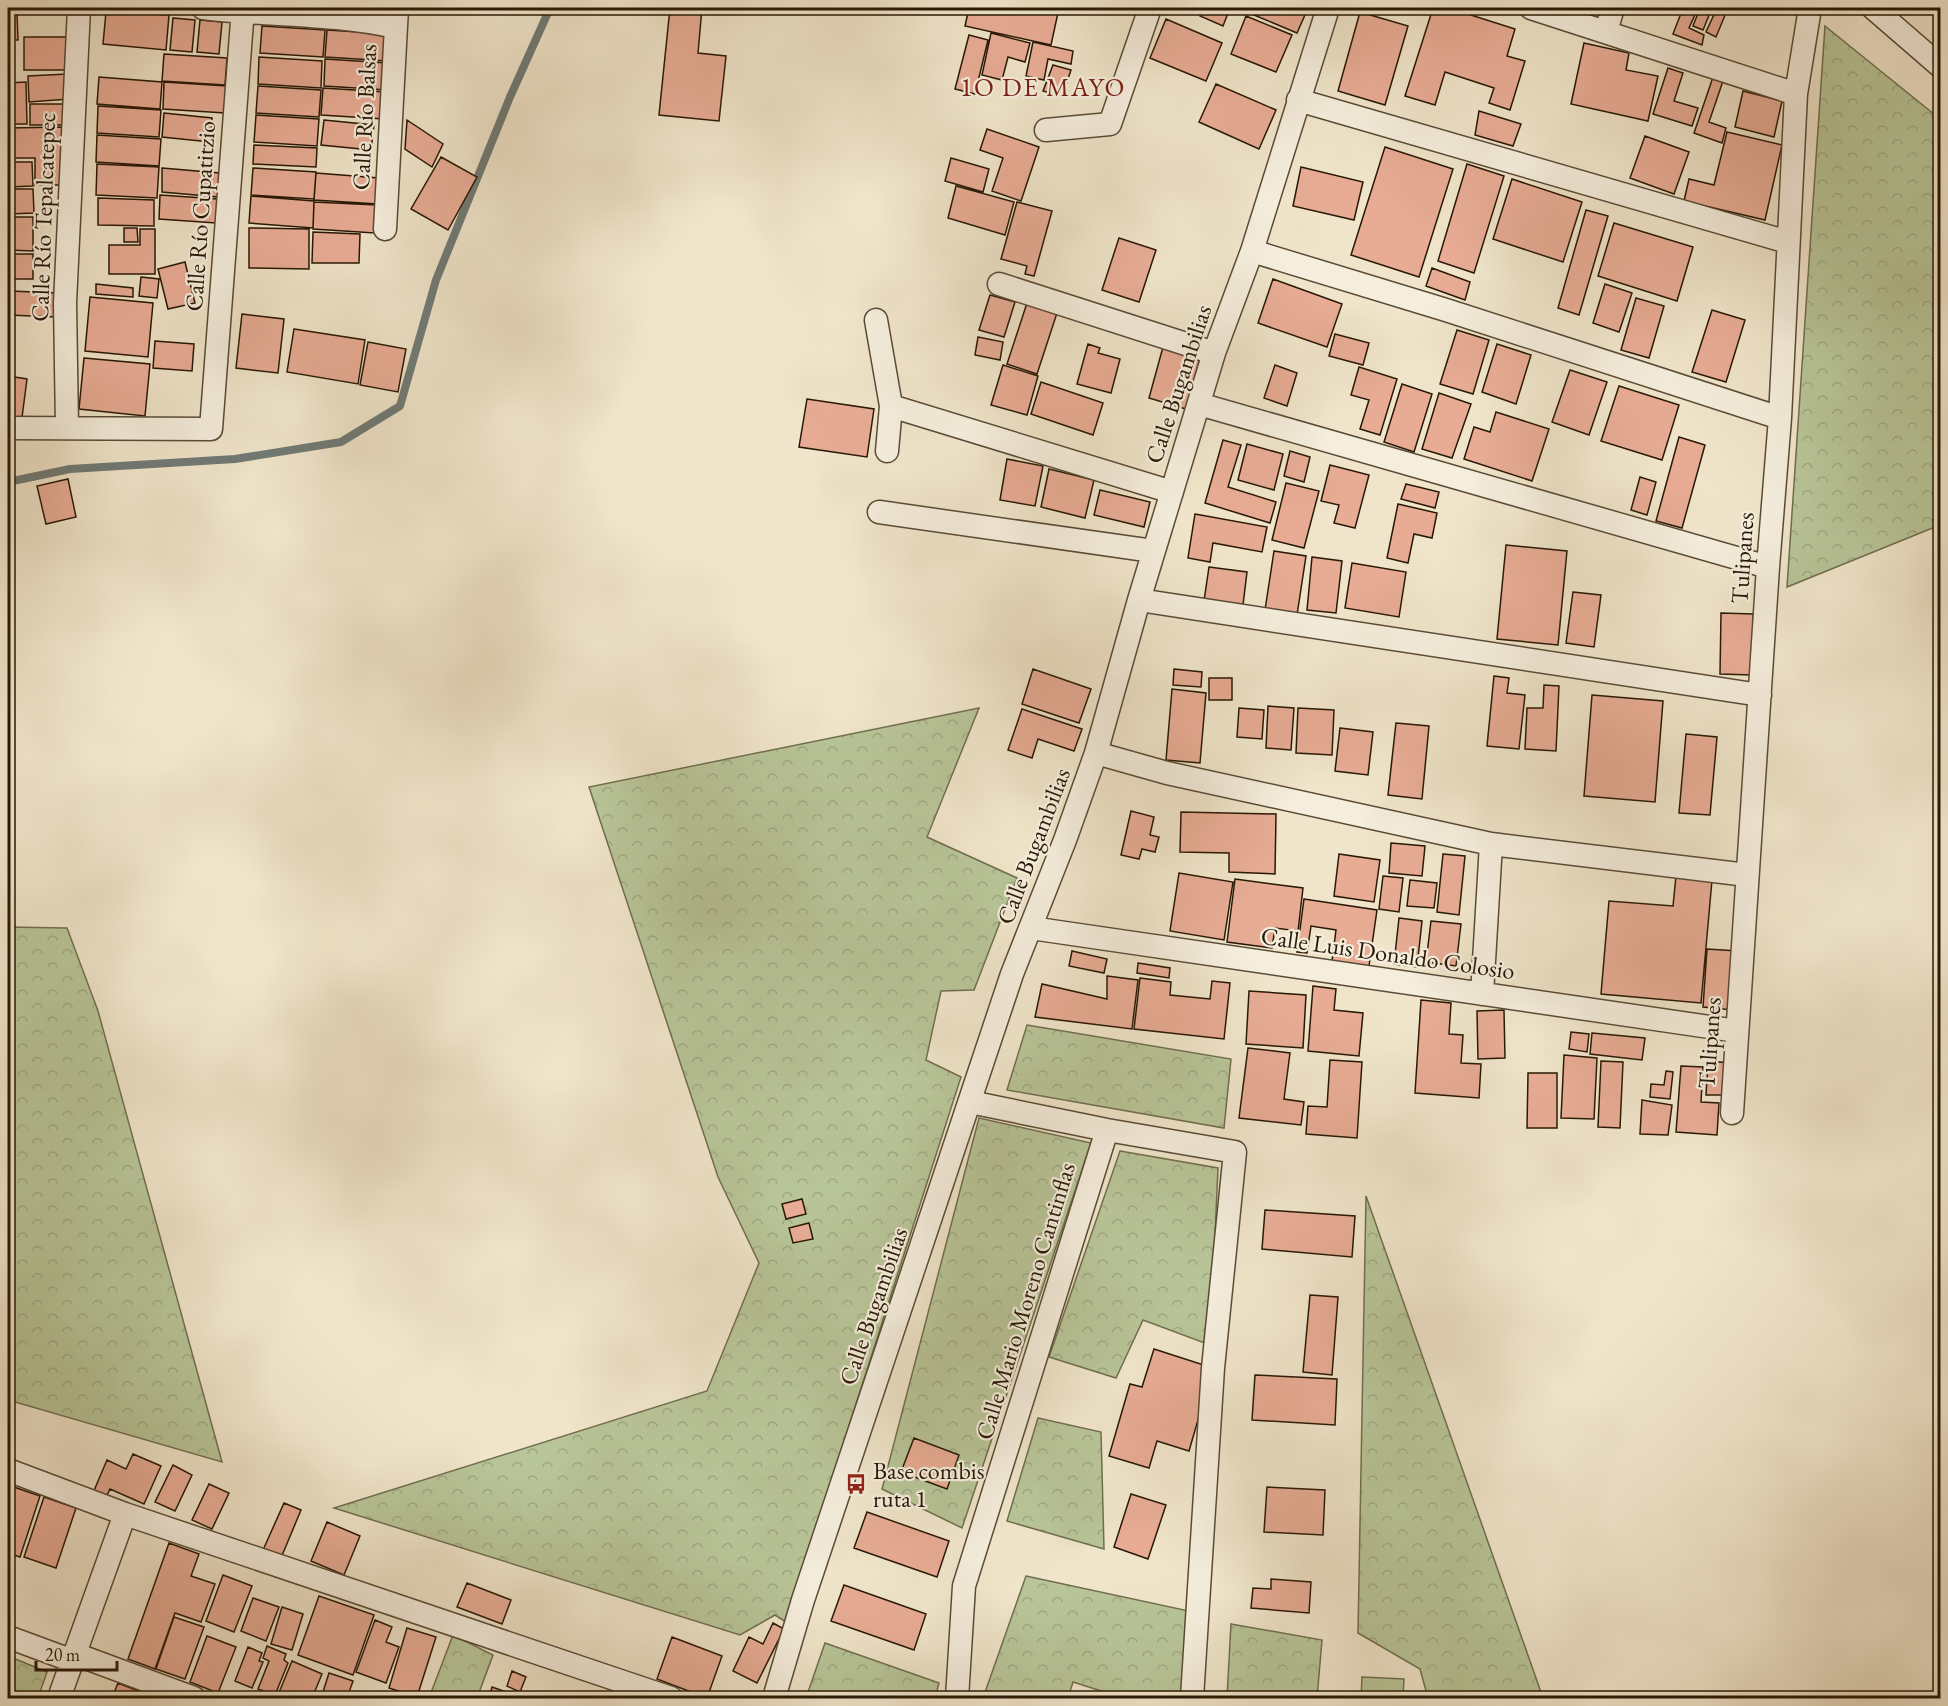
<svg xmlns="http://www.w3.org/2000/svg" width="1948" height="1706" font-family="'EB Garamond',serif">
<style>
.grass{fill:#b8c598;stroke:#706e4e;stroke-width:1.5}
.forest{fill:url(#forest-crowns);stroke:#706e4e;stroke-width:1.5}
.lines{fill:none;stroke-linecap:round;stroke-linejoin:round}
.stream{stroke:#707a76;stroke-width:8}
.building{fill:#e8ac95;stroke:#281805;stroke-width:1.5}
.minor-casing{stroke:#5a4b36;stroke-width:25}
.minor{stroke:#f5eedd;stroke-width:22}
.labels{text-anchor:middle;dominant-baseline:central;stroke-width:4.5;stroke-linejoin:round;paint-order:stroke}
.street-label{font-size:24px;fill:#281805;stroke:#f5eedd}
.poi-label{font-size:24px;fill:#281805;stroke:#f5eedd;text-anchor:start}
.neighbourhood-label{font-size:26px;letter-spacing:1.5px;fill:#7a1f14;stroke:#f5eedd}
</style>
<defs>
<pattern id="forest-crowns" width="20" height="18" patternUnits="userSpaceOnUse" patternTransform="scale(1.5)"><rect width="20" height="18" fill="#b8c598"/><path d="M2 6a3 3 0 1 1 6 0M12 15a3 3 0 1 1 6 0" fill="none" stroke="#9ea882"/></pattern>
</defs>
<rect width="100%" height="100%" fill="#f0e5ca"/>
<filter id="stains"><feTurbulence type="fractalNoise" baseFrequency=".00333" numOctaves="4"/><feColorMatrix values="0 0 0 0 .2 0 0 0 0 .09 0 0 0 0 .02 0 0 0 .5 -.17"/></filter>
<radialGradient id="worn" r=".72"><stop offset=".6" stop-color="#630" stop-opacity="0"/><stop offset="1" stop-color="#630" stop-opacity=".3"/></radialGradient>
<!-- grass -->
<path class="grass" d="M1362,1677L1404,1679L1403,1698H1361Z"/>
<!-- forest -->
<path class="forest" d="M1825,26L1940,119V525L1787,587Z
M979,708L927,837L1017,878L974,990L941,991L926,1060L961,1077L786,1622L775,1615L740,1635L334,1508L707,1391L759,1263L718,1177L589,787Z
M8,927L67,928L98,1011L222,1462L8,1400Z
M1027,1025L1231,1059L1224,1128L1007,1090Z
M979,1118L1091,1143L962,1528L882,1489Z
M1120,1151L1218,1168L1210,1345L1143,1320L1116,1378L1049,1357Z
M1366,1196L1543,1698H1428L1420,1669L1358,1633Z
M1038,1418L1101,1432L1104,1549L1007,1521Z
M1026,1576L1189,1611L1185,1698H1123L1073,1682L1068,1698H983Z
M1231,1624L1322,1640L1317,1698H1227Z
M453,1635L493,1655L477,1698H429Z
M825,1643L939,1683L935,1698H806Z
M8,1656L47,1672L38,1698H8Z"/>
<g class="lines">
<!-- stream -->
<path class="stream" d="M8,482L70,469L235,459L341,442L400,406L436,280L510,97L550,8"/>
</g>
<!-- building -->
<path class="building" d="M670,8H702L698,53L726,56L719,121L659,115Z
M969,8H1059L1051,45L965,26Z
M1204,8H1230L1223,26L1200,16Z
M1249,8H1308L1297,33L1247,12Z
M1433,8H1449L1515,29L1507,56L1525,61L1510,110L1489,103L1494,88L1445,72L1435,105L1405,96Z
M1683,8H1698L1689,28L1704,35L1702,45L1673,34Z
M1700,8H1712L1703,30L1693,26Z
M1717,8H1728L1716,37L1706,32Z
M8,11L17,13L18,40H10V48H8Z
M106,12L169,15L166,50L103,44Z
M1360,12L1408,26L1385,105L1338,91Z
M1246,16L1292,35L1276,72L1231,54Z
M173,18L195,20L192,52L170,50Z
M1166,19L1222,43L1206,81L1150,58Z
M200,20L222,22L219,54L197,52Z
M262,26L325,30L323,57L260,53Z
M327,30L390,34L388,61L325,57Z
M991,33L1030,43L1025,62L1008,57L1002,80L982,75Z
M969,35L988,40L975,94L955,89Z
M24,37H75V70H24Z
M1033,42L1073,51L1071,64L1048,59L1044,80L1026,76Z
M1584,43L1629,53L1626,70L1658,76L1648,121L1571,104Z
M164,54L227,58L225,85L162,81Z
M259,57L322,61L321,88L258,84Z
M325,59L388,63L387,90L324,86Z
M1053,65L1071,70L1062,96L1043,91Z
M1668,68L1683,73L1674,101L1698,108L1692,126L1653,114Z
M68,74L69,99L29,102L28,76Z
M99,77L162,82L160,109L97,104Z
M1713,77L1723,81L1709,122L1726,128L1722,143L1694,133Z
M26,82L27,124H8V83Z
M164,82L227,86L225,113L163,109Z
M1216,84L1276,110L1259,149L1199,122Z
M258,86L321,90L319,117L256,113Z
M323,88L386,92L384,119L321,115Z
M1743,91L1782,101L1774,137L1735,127Z
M30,104H70V125H30Z
M98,106L161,110L159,137L97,133Z
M1479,111L1521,124L1513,146L1475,135Z
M164,113L212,118L210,142L162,137Z
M256,115L319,119L317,146L254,142Z
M324,120L374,125L371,150L321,145Z
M407,120L443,144L432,167L405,149Z
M63,127L64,185H35V158H8V128Z
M987,129L1039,147L1021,201L992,191L1003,158L980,150Z
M1727,132L1782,145L1765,220L1684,201L1689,179L1714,185Z
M97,135L161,139L159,166L96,162Z
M1645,136L1689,152L1674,194L1630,178Z
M254,145L317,148L316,167L253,164Z
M1385,147L1453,169L1419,277L1351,255Z
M441,157L477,177L448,230L411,209Z
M951,158L989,169L983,192L945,181Z
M8,162H32L33,186L8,187Z
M97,164L159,167L157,198L96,195Z
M1467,164L1504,176L1474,273L1438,261Z
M1301,167L1363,182L1354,220L1293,206Z
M162,168L220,173L218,197L162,192Z
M253,168L316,172L314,199L251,195Z
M316,173L379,178L378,204L314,200Z
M1512,179L1582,202L1563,262L1493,239Z
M956,186L1014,202L1005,235L948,218Z
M8,189H33L34,213L8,214Z
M160,195L218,199L216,223L159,219Z
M251,196L314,201L313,228L249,223Z
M98,198L154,200V226L98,225Z
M314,202L377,205L375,233L313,229Z
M1017,202L1052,211L1034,276L1025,274L1027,266L1001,259Z
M1586,210L1608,216L1579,315L1558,308Z
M8,217H33V251L8,250Z
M1614,223L1693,247L1677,301L1598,276Z
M124,228H137L138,242H124Z
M249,228L309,229V269L249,268Z
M140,229H155V274H109V245H140Z
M313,232L360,234L359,263H312Z
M1119,238L1156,250L1139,302L1102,290Z
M8,254H33V279H8Z
M185,262L195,303L168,309L158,269Z
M1432,268L1470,282L1465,300L1426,286Z
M141,277L159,279L157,298L139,296Z
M1273,279L1342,304L1327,347L1258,323Z
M96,284L133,288V297L96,294Z
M1605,284L1632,293L1619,332L1593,323Z
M10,291L57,293L56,317L9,315Z
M990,295L1015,302L1004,337L979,330Z
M90,297L153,303L148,357L85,351Z
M1636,298L1664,306L1649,358L1621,350Z
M1027,303L1057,313L1037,374L1007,364Z
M1712,310L1745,320L1726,382L1692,372Z
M242,314L284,319L278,373L236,368Z
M294,329L365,340L358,384L287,372Z
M1457,330L1489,340L1473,394L1440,384Z
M1335,334L1369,343L1363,365L1329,356Z
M978,337L1003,342L1000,360L975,355Z
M155,341L194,344L192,371L153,368Z
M368,342L406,349L398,392L360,385Z
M1088,344L1100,348L1098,353L1120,359L1111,393L1077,384Z
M1497,344L1531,355L1516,404L1482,392Z
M1163,347L1200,358L1186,409L1149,398Z
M84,358L150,364L145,416L79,409Z
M1003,365L1038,376L1027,415L991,405Z
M1275,365L1297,373L1287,406L1264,398Z
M1359,367L1397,379L1380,435L1360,429L1369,400L1351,395Z
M1570,370L1607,382L1589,435L1552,422Z
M8,376L27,379L21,425L8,424Z
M1041,382L1103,403L1093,435L1031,414Z
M1402,384L1432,394L1414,452L1384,442Z
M1619,386L1679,405L1662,460L1601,441Z
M1439,393L1471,404L1452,458L1422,449Z
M807,399L874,409L867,457L799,447Z
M1496,412L1549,429L1532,481L1464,459L1474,427L1490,432Z
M1679,437L1705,445L1682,528L1656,521Z
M1223,440L1241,445L1228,487L1276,502L1270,523L1205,503Z
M1247,444L1283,454L1274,490L1238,480Z
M1290,451L1310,457L1304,482L1284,476Z
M1007,459L1043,466L1035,506L1000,500Z
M1330,465L1369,475L1355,528L1334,523L1339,505L1321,501Z
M1049,469L1094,480L1085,518L1041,507Z
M1640,477L1656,482L1647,515L1631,510Z
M68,479L76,517L46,524L37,486Z
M1286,483L1319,491L1304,548L1272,540Z
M1406,484L1439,492L1435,508L1401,499Z
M1100,490L1150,502L1144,527L1094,515Z
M1398,504L1437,513L1432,538L1414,534L1408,563L1387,558Z
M1195,514L1267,527L1262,552L1213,543L1210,562L1188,558Z
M1506,545L1567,551L1558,645L1497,639Z
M1274,551L1306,556L1297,615L1265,610Z
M1312,557L1342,561L1336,613L1307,610Z
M1352,563L1406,572L1399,617L1345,608Z
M1209,567L1247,572L1243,605L1204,601Z
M1573,592L1601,595L1594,647L1566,643Z
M1721,613L1753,614L1752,675L1720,674Z
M1033,669L1091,689L1079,723L1022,704Z
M1174,669L1202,672L1201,687L1173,685Z
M1494,676L1509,678L1507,693L1525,695L1519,749L1487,746Z
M1209,678H1232V700H1209Z
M1544,685L1559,686L1556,751L1525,749L1527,708H1543Z
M1172,689L1206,693L1200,763L1166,760Z
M1592,695L1663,701L1655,802L1584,796Z
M1268,706L1294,708L1291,750L1266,748Z
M1239,708L1264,710L1262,739L1237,737Z
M1298,708L1334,710L1332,755L1296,753Z
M1022,709L1082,729L1074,751L1038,739L1032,758L1008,750Z
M1396,723L1429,726L1422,799L1388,795Z
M1340,728L1373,732L1368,775L1335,771Z
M1686,734L1717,737L1710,815L1679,813Z
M1131,811L1154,817L1150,835L1159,837L1155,852L1142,849L1139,859L1121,855Z
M1181,812L1276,814L1275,874L1229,872V853L1180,852Z
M1391,843L1425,846L1422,876L1389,873Z
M1339,854L1380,860L1374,902L1334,896Z
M1443,854L1465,856L1459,915L1437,912Z
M1179,873L1233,882L1224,940L1170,931Z
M1383,876L1403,878L1399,912L1379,909Z
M1676,876L1712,880L1701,1003L1601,994L1609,901L1673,906Z
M1235,879L1303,888L1298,931L1275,928L1272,948L1227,942Z
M1410,880L1437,883L1434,908L1407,906Z
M1304,899L1377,910L1369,966L1332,961L1336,930L1311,926L1307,953L1297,952Z
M1399,918L1422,921L1417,967L1394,964Z
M1431,921L1461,924L1456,966L1426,962Z
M1707,949L1738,951L1733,1010L1703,1007Z
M1072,951L1107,959L1104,973L1069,966Z
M1138,963L1170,968L1169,978L1137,973Z
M1107,976L1138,980L1132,1029L1035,1017L1042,984L1107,999Z
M1140,978L1171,982L1170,995L1210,999L1212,981L1230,983L1224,1039L1134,1029Z
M1313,986L1336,989L1334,1010L1363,1013L1359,1056L1308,1051Z
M1249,991L1306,995L1303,1048L1246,1044Z
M1421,1000L1451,1003L1449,1034L1463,1035L1461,1063L1481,1064L1479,1098L1415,1093Z
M1504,1010L1505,1058L1478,1059L1477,1011Z
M1571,1032L1589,1034L1587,1052L1569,1049Z
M1592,1033L1645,1038L1642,1060L1590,1054Z
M1248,1048L1290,1053L1284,1099L1304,1102L1301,1125L1239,1118Z
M1564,1055L1597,1058L1594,1119L1561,1118Z
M1330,1060L1362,1062L1357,1138L1306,1134L1308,1106L1327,1107Z
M1601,1061L1623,1062L1620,1128L1598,1127Z
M1708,1061L1730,1063L1728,1095H1706Z
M1681,1066L1703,1067L1701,1102L1719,1103L1717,1135L1676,1132Z
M1666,1071L1673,1072L1670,1099L1650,1097L1651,1084L1664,1085Z
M1528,1073H1557V1128H1527Z
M1642,1100L1672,1105L1668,1135L1640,1134Z
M802,1199L806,1214L786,1219L782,1204Z
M1265,1210L1355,1216L1352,1257L1262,1249Z
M809,1223L813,1239L793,1243L789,1228Z
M1310,1295L1338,1297L1332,1375L1303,1372Z
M1154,1349L1213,1368L1189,1451L1157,1441L1149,1468L1109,1456L1130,1384L1142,1387Z
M1255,1375L1337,1379L1335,1425L1252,1420Z
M914,1438L959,1455L947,1489L901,1472Z
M133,1454L161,1466L144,1504L110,1489L105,1499L93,1493L107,1460L126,1469Z
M173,1465L192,1475L175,1511L155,1502Z
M209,1484L229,1493L212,1529L192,1520Z
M8,1485L40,1496L20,1557L8,1553Z
M1267,1487L1325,1490L1323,1535L1264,1532Z
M1131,1494L1166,1505L1148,1559L1114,1547Z
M44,1497L76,1508L56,1568L24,1557Z
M284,1503L301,1510L281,1558L263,1550Z
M867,1512L949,1541L937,1577L854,1548Z
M327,1522L360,1536L344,1575L311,1561Z
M169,1543L199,1554L191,1576L215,1584L201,1622L175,1613L155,1669L128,1659Z
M223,1575L252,1586L234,1632L206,1621Z
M1271,1579L1311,1582L1309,1613L1251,1608L1253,1588L1271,1589Z
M467,1583L511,1600L502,1624L457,1607Z
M844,1585L926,1614L914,1650L831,1621Z
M319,1596L374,1615L353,1675L298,1655Z
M253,1598L279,1607L266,1641L241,1631Z
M282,1607L303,1614L292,1650L271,1644Z
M174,1617L204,1627L185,1679L156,1669Z
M375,1620L392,1627L386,1642L399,1647L386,1683L356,1672Z
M773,1623L784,1629L757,1683L733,1671L749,1637L763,1644Z
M407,1628L436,1637L417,1697L389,1688Z
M207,1636L236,1647L218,1693L190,1682Z
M672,1637L722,1656L707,1698L657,1679Z
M267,1646L286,1654L284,1660L288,1663L275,1695L258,1689L269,1661L263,1658Z
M248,1647L262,1653L259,1661L263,1662L252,1688L235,1681Z
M292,1661L322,1674L312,1698H287L278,1695Z
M512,1671L526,1677L520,1692L507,1686Z
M329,1673L353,1681L347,1698H321Z
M118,1683L156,1698H112Z
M492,1687L518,1696L517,1698H489Z"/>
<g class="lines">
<!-- minor casing -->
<g class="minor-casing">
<path id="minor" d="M203,8C267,16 332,13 395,27
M1531,8L1796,94
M1873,8L1940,66
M1606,31L1613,8
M1298,100L1788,242
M1046,130L1110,124L1150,8
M385,229L397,8
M1252,251L1446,310L1780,418
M999,284L1214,353
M876,320L891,406L887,451
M1199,404L1768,567
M891,406L1172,492
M8,428L211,429L243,8
M67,428L65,303L79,8
M879,512L1153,551
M1139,600L1760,695
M1096,753L1167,773L1491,844L1747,875
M1031,928L1737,1031
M1482,994L1491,844
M970,1102L1107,1130L1235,1152L1213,1368L1192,1698
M1732,1113L1768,567L1780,418L1796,94L1810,8
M8,1470L125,1514L671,1698
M8,1637L73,1661
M75,1654L194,1698
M59,1698L125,1514
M774,1698L803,1600L1012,974L1065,840L1096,753L1139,600L1214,353L1252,251L1328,8
M957,1698L964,1586L1107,1130"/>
</g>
<!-- minor -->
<use href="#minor" class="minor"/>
</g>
<!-- icons -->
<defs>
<g id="bus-bare" transform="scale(1.62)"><path d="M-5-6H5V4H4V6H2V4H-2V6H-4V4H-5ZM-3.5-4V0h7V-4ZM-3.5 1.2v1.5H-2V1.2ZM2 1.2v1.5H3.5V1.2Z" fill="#8f2418" stroke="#f5eedd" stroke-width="2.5" paint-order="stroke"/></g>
</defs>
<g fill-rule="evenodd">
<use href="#bus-bare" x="856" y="1484"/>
</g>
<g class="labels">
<!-- street labels -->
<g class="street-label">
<text transform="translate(364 117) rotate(-87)">Calle Río Balsas</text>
<text transform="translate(200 216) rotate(-86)">Calle Río Cupatitzio</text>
<text transform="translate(43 217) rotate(-88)">Calle Río Tepalcatepec</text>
<text transform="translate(1178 384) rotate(-72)">Calle Bugambilias</text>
<text transform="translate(1742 558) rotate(-86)">Tulipanes</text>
<text transform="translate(1033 846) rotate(-69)">Calle Bugambilias</text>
<text transform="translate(1388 953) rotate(8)">Calle Luis Donaldo Colosio</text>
<text transform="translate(1709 1043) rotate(-86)">Tulipanes</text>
<text transform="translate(1025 1301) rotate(-73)">Calle Mario Moreno Cantinflas</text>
<text transform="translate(873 1306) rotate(-71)">Calle Bugambilias</text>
</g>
<!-- poi labels -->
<g class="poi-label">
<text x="873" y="1470">Base combis<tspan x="873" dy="28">ruta 1</tspan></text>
</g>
<!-- neighbourhood labels -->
<g class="neighbourhood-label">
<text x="1043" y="87">1O DE MAYO</text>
</g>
</g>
<!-- margin -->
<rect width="1948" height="1706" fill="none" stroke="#f0e5ca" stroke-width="30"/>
<rect x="9" y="9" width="1930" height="1688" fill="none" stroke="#281805" stroke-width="3"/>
<rect x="15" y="15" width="1918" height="1676" fill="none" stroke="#281805" stroke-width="1.5"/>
<!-- scale -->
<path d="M36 1661v9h81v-9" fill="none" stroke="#281805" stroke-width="3"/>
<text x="45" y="1661" font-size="18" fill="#281805" stroke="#f5eedd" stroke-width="4.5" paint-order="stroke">20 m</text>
<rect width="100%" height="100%" filter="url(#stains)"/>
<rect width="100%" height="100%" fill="url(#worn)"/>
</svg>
